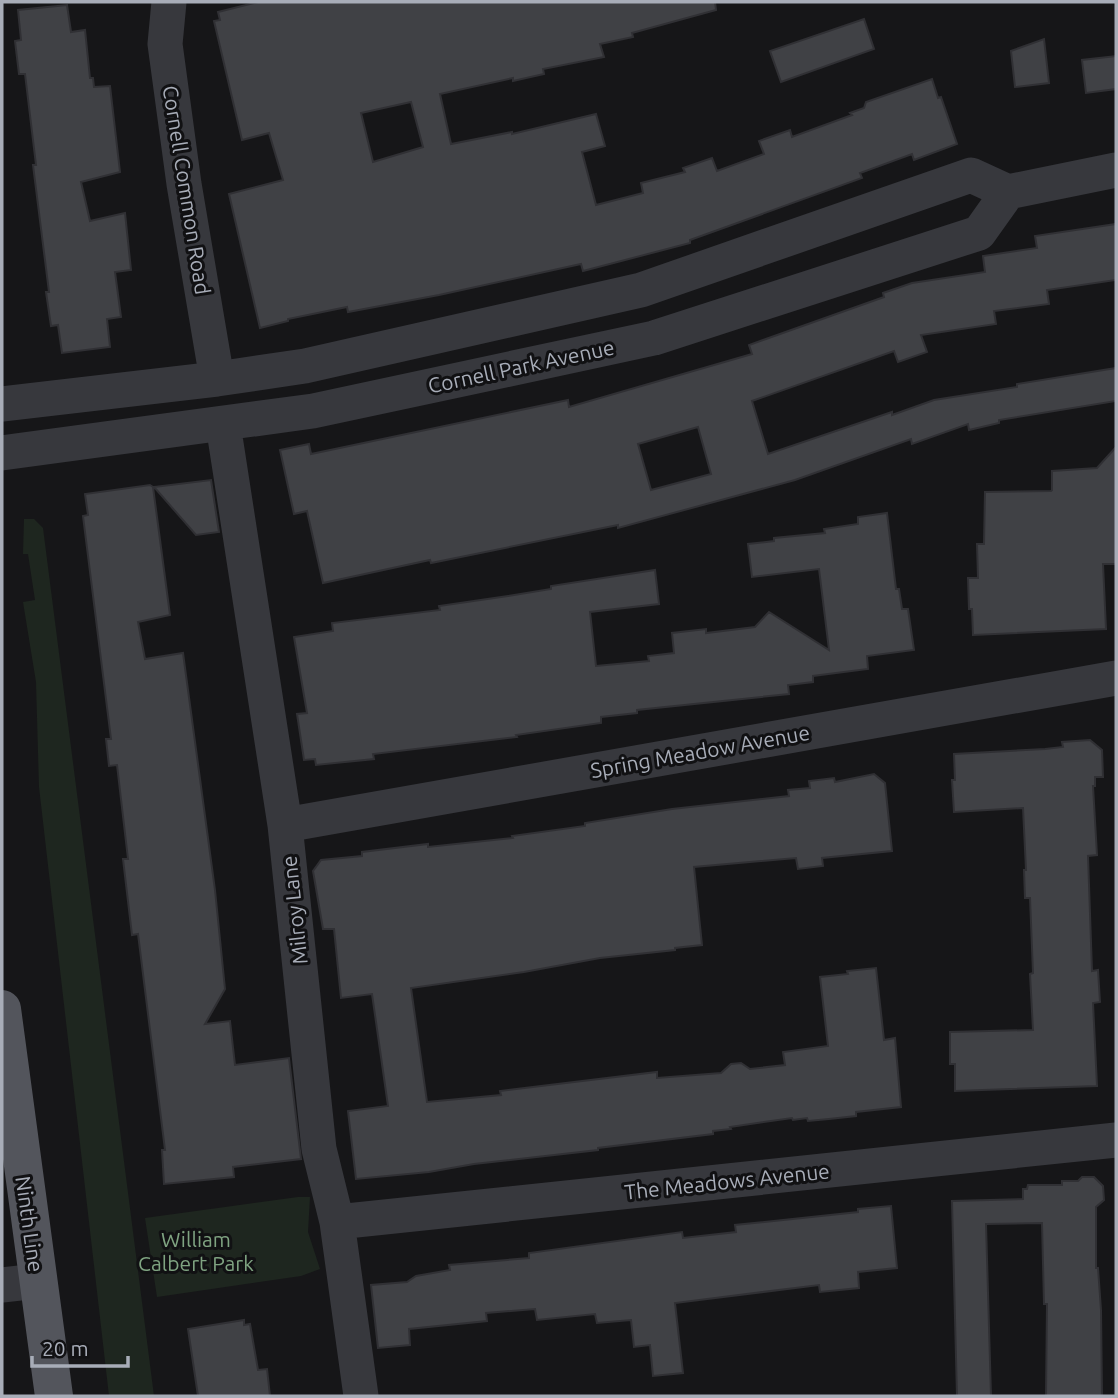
<svg xmlns="http://www.w3.org/2000/svg" width="1118" height="1398" font-family="Ubuntu,sans-serif">
<style>
.green{fill:#1e261f}
.building{fill:#404145;stroke:#303034;stroke-width:2;fill-rule:evenodd}
.lines{fill:none;stroke-linecap:round;stroke-linejoin:round}
.minor{stroke:#37383d;stroke-width:35}
.major{stroke:#53555c;stroke-width:38}
.labels{text-anchor:middle;dominant-baseline:central;stroke-width:6;stroke-linejoin:round;paint-order:stroke}
.street-label{font-size:21px;fill:#a8adb8;stroke:#111113}
.park-label{font-size:21px;fill:#7fa381;stroke:#111113}
</style>
<rect width="100%" height="100%" fill="#161618"/>
<!-- green -->
<path class="green" d="M24,519H34L43,528L154,1396H109L39,787L36,682L23,602L35,600L28,554H23Z
M298,1197H310L308,1232L320,1269L301,1276L157,1297L145,1218Z"/>
<!-- building -->
<path class="building" d="M258,2H715L716,10L632,33L633,37L600,44L604,57L543,69L544,74L513,81V78L440,94L451,144L512,132V134L596,114L605,146L582,152L596,205L643,193L641,183L685,172L683,168L712,158L717,171L764,154L759,141L790,130L792,137L852,115L850,113L864,108L866,102L932,79L938,98L941,97L957,144L914,160L912,154L860,173L862,178L690,240V243L583,271L581,264L439,295L348,312L347,307L288,319V321L260,328L229,194L283,180L269,133L242,140L214,21L220,20L218,12ZM411,102L423,147L373,162L361,113Z
M67,5L71,32L85,30L90,78H93L94,87L110,86L120,172L81,182L90,221L125,213L131,270L115,272L121,317L107,319L110,347L62,353L58,325L51,326L46,292H49L33,165H36L25,74H19L15,41L21,40L18,10Z
M864,19L874,49L781,82L770,51Z
M1044,39L1049,83L1015,87L1011,51Z
M1116,56V89L1086,93L1082,60Z
M1116,224V280L1047,290L1049,304L994,311L996,324L921,335L927,352L898,362L894,351L752,401L768,454L892,412V415L934,400L1017,387V384L1116,368V401L999,420V423L969,430L968,424L912,444L911,439L795,480L618,528V525L431,563L430,560L323,583L307,511L294,514L280,450L309,444L311,454L568,400L569,407L752,354L749,345L884,297L883,293L912,283L985,272L983,256L1037,248L1035,236ZM698,427L711,474L651,490L638,444Z
M1116,447V564H1103L1106,629L973,635L972,609H969L968,578H978L977,544H984L985,492L1051,491L1052,490V471L1097,468Z
M211,480L219,532L196,535L154,487Z
M150,485L153,487L170,615L138,622L145,659L183,653L215,890L225,989L205,1024L230,1021L235,1065L289,1058L301,1159L233,1167L234,1177L164,1184L162,1150H165L138,934L132,935L123,859H128L117,765L109,766L106,739H111L83,516L88,515L85,494Z
M887,513L896,589H899L902,609H908L914,650L867,656L868,669L813,676V682L788,685L789,694L637,710V713L601,717V723L516,735L517,737L373,754L374,759L316,765L315,759L304,760L297,714L307,713L294,637L333,631L332,623L440,610L439,606L508,596L551,589V586L655,570L659,604L590,612L596,666L649,661L648,656L674,653L672,633L706,629V633L755,627L769,612L829,650L819,569L752,577L748,544L774,541V538L825,533L824,529L858,524V517Z
M1090,740L1102,750L1103,777H1095V786H1093L1097,855L1088,856L1092,971L1098,970L1100,1002L1093,1003L1097,1086L955,1091V1064H950V1032L1033,1030L1030,974L1033,973L1030,898H1025L1024,870H1026L1023,808L954,812L952,780H955L954,754L1045,749L1063,747L1062,742Z
M874,774L885,783L892,851L822,858L823,866L798,869L796,858L694,867L702,945L675,948V950L600,958L524,972L411,988L427,1102L501,1095L500,1091L657,1072V1078L721,1073L731,1064L741,1063L750,1069L785,1065L783,1052L828,1046L820,977L848,974L847,971L876,968L884,1040L895,1038L901,1107L856,1112V1116L829,1119L808,1121L807,1118L793,1120L792,1118L730,1127L731,1129L713,1131V1134L598,1148V1150L474,1164L429,1172L356,1179L348,1111L388,1106L372,994L341,998L334,929H323L313,871L321,860L362,856V852L428,844V847L513,838L512,836L585,826V823L672,809L789,796L788,790L810,788L809,781L834,778L835,782Z
M1082,1177H1094L1103,1186L1104,1200L1096,1207V1268H1098L1101,1310L1102,1396H1046L1047,1304H1044L1042,1223L986,1224L991,1396H957L952,1201L1023,1199V1189H1027L1028,1185H1062V1181H1078Z
M891,1206L897,1268L858,1272L859,1288L820,1292L819,1285L675,1303L683,1373L653,1376L650,1345L634,1347L631,1320L597,1323L595,1314L537,1320L535,1309L486,1313L487,1321L409,1329L410,1345L378,1348L371,1285L407,1282L416,1276L450,1270L449,1265L529,1258V1253L682,1232L683,1238L736,1232L735,1225L858,1212V1209Z
M244,1320V1325L250,1324L258,1370L267,1369L270,1396H198L188,1329Z"/>
<g class="lines">
<!-- minor -->
<path class="minor" d="M169,2L165,44L184,184L217,379
M2,404L217,379L305,366L641,290L971,175L1008,192L1116,170
M223,424L285,825L319,1149L337,1222L361,1396
M2,453L313,411L654,338L979,233L1008,192
M285,825L1116,678
M337,1222L1116,1140
M2,1285L38,1281"/>
<!-- major -->
<path class="major" d="M2,1009L54,1396"/>
</g>
<g class="labels">
<!-- street labels -->
<g class="street-label">
<text transform="translate(187 190) rotate(81)">Cornell Common Road</text>
<text transform="translate(521 366) rotate(-12)">Cornell Park Avenue</text>
<text transform="translate(700 751) rotate(-10)">Spring Meadow Avenue</text>
<text transform="translate(294 910) rotate(-96)">Milroy Lane</text>
<text transform="translate(727 1181) rotate(-6)">The Meadows Avenue</text>
<text transform="translate(30 1224) rotate(82)">Ninth Line</text>
</g>
<!-- park labels -->
<g class="park-label">
<text x="196" y="1239">William<tspan x="196" dy="24">Calbert Park</tspan></text>
</g>
</g>
<!-- border -->
<rect width="1118" height="1398" fill="none" stroke="#a8adb8" stroke-width="7"/>
<!-- scale -->
<path d="M32 1356v10h96v-10" fill="none" stroke="#a8adb8" stroke-width="3.5"/>
<text x="42" y="1356" font-size="21" fill="#a8adb8" stroke="#111113" stroke-width="5" paint-order="stroke">20 m</text>
</svg>
